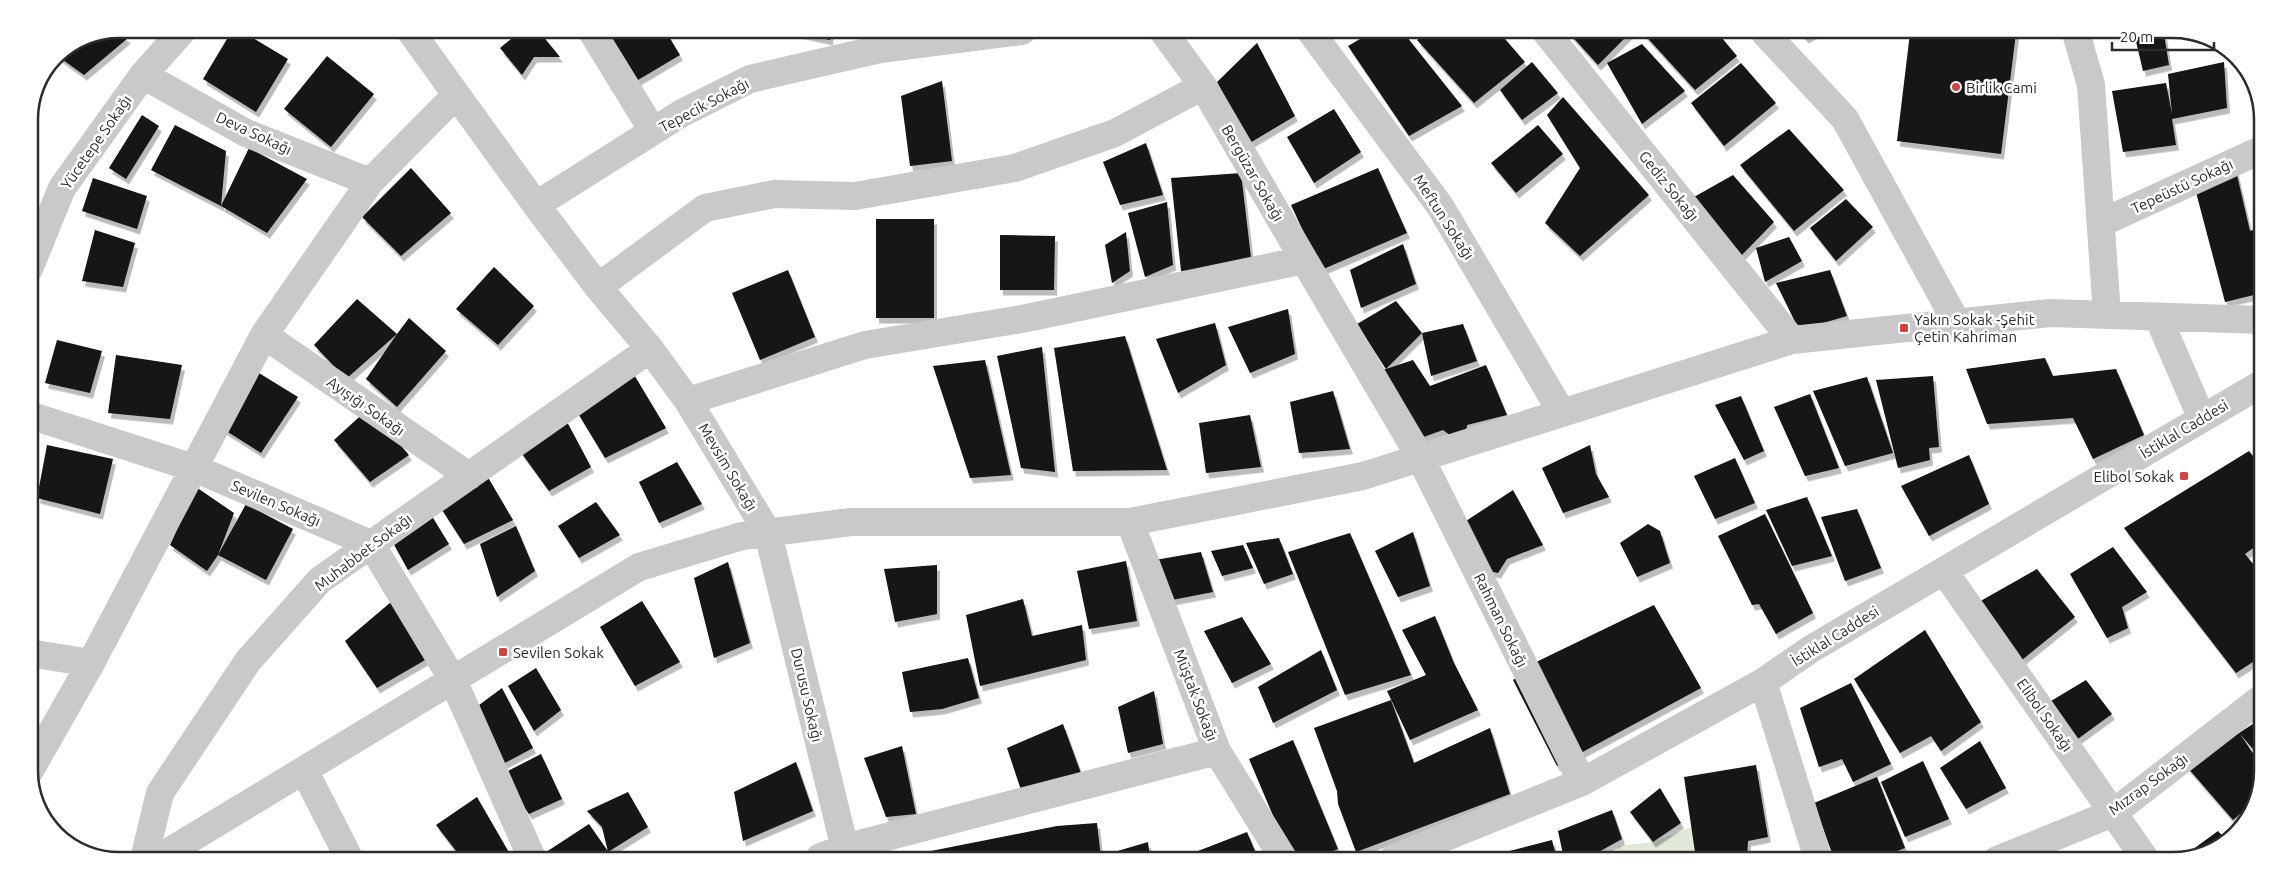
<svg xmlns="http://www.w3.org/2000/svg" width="2292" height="889" font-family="Ubuntu,sans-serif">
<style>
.green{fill:#e0e8da}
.building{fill:#131313;filter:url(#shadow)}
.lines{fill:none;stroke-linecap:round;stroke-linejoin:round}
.minor{stroke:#c9c9c9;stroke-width:28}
.poi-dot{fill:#d1433f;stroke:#fff;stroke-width:2}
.labels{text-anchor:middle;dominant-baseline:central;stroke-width:5;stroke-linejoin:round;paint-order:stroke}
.poi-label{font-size:15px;fill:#2c2c2c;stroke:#fff;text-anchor:start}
.street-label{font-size:15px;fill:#2c2c2c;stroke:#fff}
.rim{fill:none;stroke:#2c2c2c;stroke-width:2.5}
</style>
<defs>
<filter id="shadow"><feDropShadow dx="3" dy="5.5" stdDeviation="0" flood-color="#0004"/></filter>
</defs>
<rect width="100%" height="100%" fill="#fff"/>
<!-- green -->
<path class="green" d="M1692,827L1697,859H1614L1618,846L1653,842Z"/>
<!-- building -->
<path class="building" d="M115,29L128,38L84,75L56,55L85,36Z
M233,29H238L288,59L256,112L203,79Z
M522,30H538L560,57H534L522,75L500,48Z
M607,30H665L680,55L638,80Z
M784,30H831L830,40Z
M1372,32H1403L1462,106L1409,136L1348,46Z
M1428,32H1499L1525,62L1474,103L1417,40Z
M1568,32H1631L1598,65Z
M1642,32H1656L1650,39L1659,32H1717L1737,56L1695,90Z
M1801,33H1814L1806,38Z
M1910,33H2016L2001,154L1897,141Z
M2134,33L2164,34L2169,65L2143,71Z
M1257,43L1295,116L1248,144L1217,82Z
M1642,44L1685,91L1642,124L1607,63Z
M327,56L374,94L331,147L284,109Z
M1532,62L1558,93L1522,120L1500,90Z
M2224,62L2227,108L2172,119L2176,145L2123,152L2112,91L2166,83L2172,114L2168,74Z
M1741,63L1776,103L1724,146L1691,103Z
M942,81L952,161L910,166L901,96Z
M1563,97L1649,195L1580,256L1545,223L1580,168L1547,115Z
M1334,109L1361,152L1314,183L1287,137Z
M142,115L159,126L126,179L109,168Z
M175,125L226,151L221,206L151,170Z
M1538,125L1563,154L1516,193L1491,163Z
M1789,129L1844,190L1794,231L1740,165Z
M1146,143L1163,195L1120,205L1103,162Z
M249,148L307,179L267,233L221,206Z
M2234,162L2250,231L2262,227V293L2225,302L2193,181Z
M411,168L451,213L401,256L362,217Z
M1378,168L1407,233L1321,270L1291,205Z
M1241,173L1252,266L1181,271L1171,178Z
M1733,175L1774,222L1740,257L1694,197Z
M93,178L147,196L137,229L82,211Z
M1846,199L1873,227L1836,261L1810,228Z
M1167,202L1173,265L1145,277L1128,213Z
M876,219H934V318H876Z
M95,230L135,243L123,287L82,281Z
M1126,232L1130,271L1112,283L1105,245Z
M1000,235L1055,236L1054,290H1000Z
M1789,237L1802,261L1765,282L1756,248Z
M1403,244L1416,284L1361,308L1350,270Z
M494,267L534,306L498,345L456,309Z
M788,270L815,337L760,360L732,293Z
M1830,270L1847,316L1799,330L1776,283Z
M357,299L397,334L409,318L446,351L397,407L366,379L397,334L346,379L314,345Z
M1396,301L1422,333L1386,369L1413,360L1430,386L1486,365L1507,415L1467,425L1466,433L1451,436L1443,430L1418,439L1379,371L1386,369L1357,324Z
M1288,309L1295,354L1250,373L1228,327Z
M1215,323L1226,365L1178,393L1156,339Z
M1463,324L1477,361L1431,376L1422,333Z
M1125,336L1167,470L1073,471L1054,348Z
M57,340L102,351L90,393L45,383Z
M1042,347L1055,472L1021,468L997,356Z
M116,355L182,365L170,419L108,413Z
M2045,358L2053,376L2116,369L2144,435L2093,459L2073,418L1987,424L1966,369Z
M985,360L1011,475L970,478L933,366Z
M254,370L298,397L261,453L223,429Z
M633,373L666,428L605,458L576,410Z
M1933,376L1939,447L1929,448L1930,460L1898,468L1876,380Z
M1867,377L1893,453L1845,466L1813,391Z
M1333,391L1350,449L1299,453L1290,402Z
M1810,394L1839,468L1805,476L1774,407Z
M1741,396L1764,451L1744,460L1715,405Z
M369,408L409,455L370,482L334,440Z
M1250,415L1261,467L1206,473L1199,423Z
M566,420L591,467L549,491L520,451Z
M47,445L113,459L100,514L37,498Z
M1590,445L1596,474L1609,497L1563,513L1542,468Z
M2249,451L2261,466L2260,543L2245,554L2258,570L2260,569L2259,658L2236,673L2124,528Z
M1969,455L1989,504L1929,536L1901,486Z
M1735,458L1755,503L1715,519L1694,476Z
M677,462L702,504L659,523L639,482Z
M486,474L513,520L464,544L439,505Z
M196,487L234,513L218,555L246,504L293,529L266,580L218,555L207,571L170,545Z
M1513,490L1543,545L1507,559L1498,573L1489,571L1463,523Z
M1807,497L1832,556L1792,566L1766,510Z
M596,502L620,535L579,558L558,526Z
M1857,509L1881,568L1845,581L1821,517Z
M430,513L449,544L408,570L392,541Z
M1765,514L1813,613L1776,634L1759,604L1752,605L1718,536Z
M1648,524L1660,531L1670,563L1637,577L1620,543Z
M516,526L535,571L497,597L480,544Z
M1413,532L1430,586L1398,597L1375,551Z
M1350,533L1411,675L1345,695L1288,552Z
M1279,538L1293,574L1264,584L1246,543Z
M1243,545L1253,568L1222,576L1211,551Z
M2113,547L2147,592L2122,607L2128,628L2107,638L2070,574Z
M1201,552L1213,592L1167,601L1155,560Z
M1126,561L1137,621L1089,629L1077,571Z
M728,562L750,643L714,658L694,578Z
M937,565V614L895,622L884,569Z
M2037,569L2075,617L2012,668L1970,607Z
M1023,599L1032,636L1082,625L1086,660L980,686L966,615Z
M642,601L680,662L635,686L600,627Z
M391,602L432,656L377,688L345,641Z
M1654,605L1701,688L1577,755L1532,664Z
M1435,616L1454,663L1478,710L1410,740L1387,691L1426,675L1402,630Z
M1242,617L1271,664L1232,683L1204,631Z
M1925,630L1981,722L1941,751L1931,736L1900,753L1854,679Z
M1321,650L1337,690L1273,723L1258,687Z
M968,658L979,698L942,709L910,712L902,672Z
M536,668L561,710L534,731L508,686Z
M1522,674L1565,760L1557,766L1513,680Z
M2086,680L2112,714L2075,741L2046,704Z
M1851,683L1891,764L1853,782L1842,759L1819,767L1800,708Z
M502,688L533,748L501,765L475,708Z
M1154,691L1163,744L1128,753L1118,707Z
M1391,700L1414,763L1490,728L1510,794L1356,852L1338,804L1337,791L1314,728Z
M2259,720V756L2240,734L2259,762L2258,799L2233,820L2181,760L2239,733Z
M1063,724L1082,776L1022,793L1007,748Z
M1293,740L1338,849L1315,858H1291L1249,759Z
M1980,741L2006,788L1966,809L1940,768Z
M902,746L916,814L886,817L864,758Z
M541,754L562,799L529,814L502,774Z
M1923,761L1949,819L1905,837L1881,782Z
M796,762L813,811L743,841L734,792Z
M1756,765L1768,837L1748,841L1747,859H1696L1684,777Z
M1877,777L1905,848L1874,860L1834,859L1814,803Z
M1660,788L1681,823L1653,842L1630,812Z
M628,792L648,827L608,852L602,827L587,811Z
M477,797L511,856H460L436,825Z
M1612,810L1622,839L1586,859H1564L1558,831Z
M1097,823L1101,858L931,857V851L1057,826Z
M589,824L612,857L540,856Z
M2218,831L2227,841L2223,845L2181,858Z
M1247,832L1258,858H1201L1198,851Z
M1552,840L1557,859H1500L1498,854Z
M1148,842L1150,858H1105L1104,855Z
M2074,854L2076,860H2061Z"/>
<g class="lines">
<!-- minor -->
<path class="minor" d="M409,29L536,205
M591,30L653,131
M1163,31L1203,86L1115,133L1015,168L855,196L774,194L705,208L598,287L650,349L688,401L865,345L1022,319L1304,260L1420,457L1582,782
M1311,32L1440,206L1562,413
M1546,32L1792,340
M1765,33L1845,119L1957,323
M2076,33L2091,85L2107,315
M143,75L246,133L370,182
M1203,86L1304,260
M2101,223L2263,149
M29,269L62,188L143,75L184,29
M598,287L536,205L682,113L750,79L880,49L1022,31
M2158,317L2202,419
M264,335L469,476
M688,401L768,533L847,857
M29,415L194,468L371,544L453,680L531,856
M1130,522L1217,751L1283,858
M1944,571L2146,860
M29,653L91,663
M1763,682L1818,859
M304,770L348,856
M29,772L91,663L264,335L370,182L456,95
M145,855L160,793L248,661L320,580L650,349
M162,856L639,567L742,536L851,522H1130L1363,476L1792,340L2050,313L2262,320
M820,857L844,848L1217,751
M1394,858L1582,782L1763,682L1811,649L2261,384
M1997,860L2113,813L2259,700"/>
</g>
<!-- markers -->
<g class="poi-dot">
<circle cx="1956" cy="87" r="5"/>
<rect x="1899" y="323" width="10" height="10" rx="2.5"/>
<rect x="2179" y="471" width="10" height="10" rx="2.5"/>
<rect x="498" y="647" width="10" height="10" rx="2.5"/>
</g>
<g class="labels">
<!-- poi labels -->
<g class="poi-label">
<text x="1966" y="87">Birlik Cami</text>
<text x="1914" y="319">Yakın Sokak -Şehit<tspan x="1914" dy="17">Çetin Kahriman</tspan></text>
<text x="2174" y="476" text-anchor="end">Elibol Sokak</text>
<text x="513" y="652">Sevilen Sokak</text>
</g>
<!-- street labels -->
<g class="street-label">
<text transform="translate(704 105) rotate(-28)">Tepecik Sokağı</text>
<text transform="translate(254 133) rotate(25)">Deva Sokağı</text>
<text transform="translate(96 142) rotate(-55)">Yücetepe Sokağı</text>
<text transform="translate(1253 173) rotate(60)">Bergüzar Sokağı</text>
<text transform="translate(1669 186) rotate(51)">Gediz Sokağı</text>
<text transform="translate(2182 186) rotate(-25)">Tepeüstü Sokağı</text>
<text transform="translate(1444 217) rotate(57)">Meftun Sokağı</text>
<text transform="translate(366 406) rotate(35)">Ayışığı Sokağı</text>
<text transform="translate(2184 429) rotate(-31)">İstiklal Caddesi</text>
<text transform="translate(728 467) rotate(59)">Mevsim Sokağı</text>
<text transform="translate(276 503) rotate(23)">Sevilen Sokağı</text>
<text transform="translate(363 552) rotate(-37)">Muhabbet Sokağı</text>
<text transform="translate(1501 620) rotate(64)">Rahman Sokağı</text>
<text transform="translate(1835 636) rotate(-32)">İstiklal Caddesi</text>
<text transform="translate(807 695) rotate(77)">Durusu Sokağı</text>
<text transform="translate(1196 695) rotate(69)">Müştak Sokağı</text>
<text transform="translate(2045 715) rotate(55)">Elibol Sokağı</text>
<text transform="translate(2148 784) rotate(-36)">Mızrap Sokağı</text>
</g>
</g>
<!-- crop -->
<path d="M0 0H2292V889H0ZM119 38H2173A81 81 0 0 1 2254 119V771A81 81 0 0 1 2173 852H119A81 81 0 0 1 38 771V119A81 81 0 0 1 119 38Z" fill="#fff" fill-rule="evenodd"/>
<path class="rim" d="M119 38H2173A81 81 0 0 1 2254 119V771A81 81 0 0 1 2173 852H119A81 81 0 0 1 38 771V119A81 81 0 0 1 119 38Z"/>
<!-- scale -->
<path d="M2112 42v8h102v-8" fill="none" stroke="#2c2c2c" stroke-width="2.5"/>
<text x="2120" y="42" font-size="15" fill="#2c2c2c" stroke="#ffffff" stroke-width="4" paint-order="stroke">20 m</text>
</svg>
